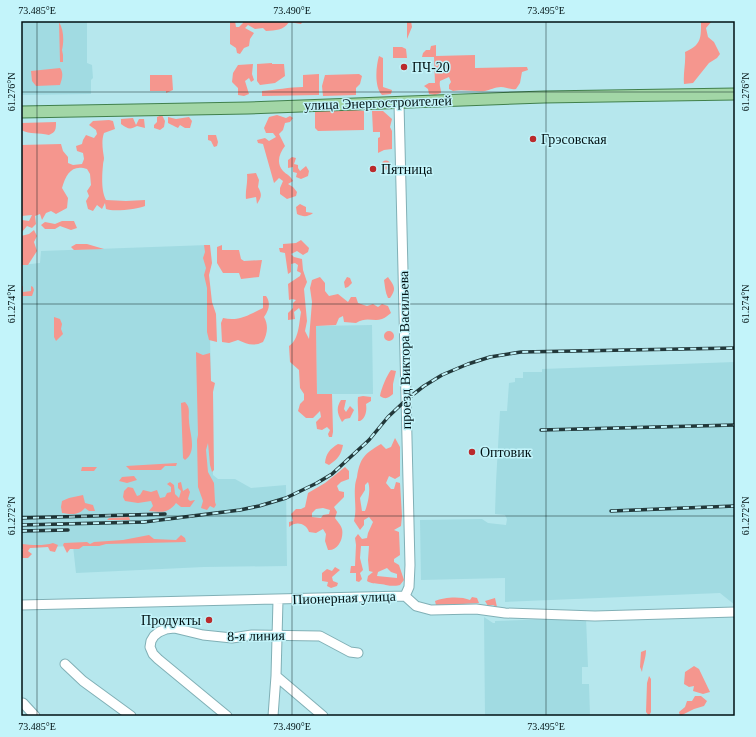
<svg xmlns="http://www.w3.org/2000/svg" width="756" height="737" font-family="'Times New Roman',serif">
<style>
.built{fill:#a1dbe2}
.green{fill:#f5968e;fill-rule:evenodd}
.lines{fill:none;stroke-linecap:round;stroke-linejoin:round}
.minor-casing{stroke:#81b0b6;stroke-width:11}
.major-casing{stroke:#41804c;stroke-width:13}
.minor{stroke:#fff;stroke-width:9}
.major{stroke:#a2d6a6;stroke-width:11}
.rail-casing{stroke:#22383a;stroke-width:3.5}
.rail{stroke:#c3f4fa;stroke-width:2;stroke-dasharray:6;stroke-linecap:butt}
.ticks{fill:none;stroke:#011113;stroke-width:1;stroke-opacity:0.45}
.poi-dot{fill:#ba2a2c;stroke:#c3f4fa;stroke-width:1.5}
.labels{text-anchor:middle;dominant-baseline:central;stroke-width:3;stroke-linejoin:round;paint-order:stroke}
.poi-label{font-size:14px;fill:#011113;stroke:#c3f4fa;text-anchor:start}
.street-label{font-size:14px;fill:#011113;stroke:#c3f4fa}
.neatline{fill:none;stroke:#011113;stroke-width:1.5}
.ticks-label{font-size:10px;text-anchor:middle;fill:#011113}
</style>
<rect width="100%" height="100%" fill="#b6e7ed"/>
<!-- built -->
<path class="built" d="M21,21H87V63L92,65L93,78L91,80V94L21,95Z
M208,245L213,475L218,479H235L251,488L286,485L287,566L204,567L76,573L73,546L21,548V265L40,263L41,251Z
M372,325L373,394H317L316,326Z
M735,362V605L720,593L505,602V578L421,580L420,520L482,519L488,523L506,525L507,519L505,515L495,514L496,482L500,411H507L509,383L515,382V378H523V372H542V369Z
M484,617L493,623H495V621L586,618L588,667H582V684H589L590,716H485Z"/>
<!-- green -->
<path class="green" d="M230,21H235L236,27H239L243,23V21H303L301,24L289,22C283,31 276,30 266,31L263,28L255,29L248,25L245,28L254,33L250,39L249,46L244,48L240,54L237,53L236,48L230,44Z
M407,21H411L412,27L407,39Z
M701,21H712L706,28L708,37L714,42L720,54L717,58L709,63L693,83L684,84C683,73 686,63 685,52C702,45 701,37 701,21Z
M59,22C64,30 64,42 62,50L63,55V62H60Z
M436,45V56L475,55V68L527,67L528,70L522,72L520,83L516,89C509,90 507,87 501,87C495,87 490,90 485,91C474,92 463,89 453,91L449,89V85L451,82L449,77L440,81C439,86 441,88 441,93L435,95L429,94L428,89L424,86L429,83H435L434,57H422L423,53L426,50H430L431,46Z
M393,47H402L406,49L407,58H393Z
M379,56L383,58V87L392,90L391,94L382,95C374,87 376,66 379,56Z
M272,63V64H284L285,76L275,83L260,85L257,81V64Z
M253,64L252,74L254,80L251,82L249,78L245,81L249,94L244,96L238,95V88L232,82L233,73L238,65Z
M60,68C64,73 62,79 60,85L36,86L32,81L31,71Z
M319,74V95L262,96V91C276,90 289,87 303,87V75Z
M359,74L362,76L360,84L356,88V95L323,96L322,86L325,75Z
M150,75H172L173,90L166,93V91H150Z
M355,110L364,111V130L318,131L315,128V111Z
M372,111H383L392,119L390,127L392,131V149L384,150L378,153V138L380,137V132H373Z
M162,115L165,121L164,127L160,130L154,128V125L157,122V117Z
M277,115L286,118L290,116L293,118L290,122L285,123L283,130L279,134L285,146C279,154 276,163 283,171C287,175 290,175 293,181L288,184L293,187L297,192L296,196L287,199L280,194V188L283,181L279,178L274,183L263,144L258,143L257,140L265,138L269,141L276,137L273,133H266L264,128L269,117Z
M168,117L176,119L189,117L192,121L190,128H185L180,125L178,128L168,123Z
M133,118L136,125L139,119H144L145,128L137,126C130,130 128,129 121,124V119Z
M109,120L113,121L115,129L104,133C101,141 103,151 104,158C104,161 103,162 103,165C102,175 101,191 106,200L126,201L145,200V206C139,209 113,212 106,209L105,203L102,209L97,205L93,211L88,209L86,201L89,196L87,191L91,185L90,174L87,169C72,164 66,174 62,188L68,198L67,208L56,214L51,211L46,213L42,220L40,214L35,216L36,224L32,228L27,226L22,232V220L29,221L32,215L21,216V145L61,144L63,151L68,157V163L73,165L82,164L84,159L83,153L77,151L76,146L82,144L83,140L86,135L94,138L97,134L96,130L89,125L93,121Z
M56,122C56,129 56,132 49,135C38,132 31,135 21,130V123Z
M208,135H216L218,142L217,146L214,147L211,141L208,140Z
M292,157L296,158L294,164L298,165V168L300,171L306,166L309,171L308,176L301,179L296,177L297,173L293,172V167L288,168V160Z
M381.5 165a4.5 4.5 0 1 1 9 0a4.5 4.5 0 1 1-9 0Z
M256,173L259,180L258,187C262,194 262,197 257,204L256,197L246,199C245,191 248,183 247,174Z
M300,204L306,207V212L313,213C308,217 303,217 297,214L296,207Z
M62,221H74L77,228L71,230L60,226L55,229H45L41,225L45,222L55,224Z
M34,230L37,236L34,242L37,251L28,265H21V236L29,234Z
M301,240L309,248L308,252L303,255L297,251L291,254L294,257L302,259L303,270L307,282L304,289L307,321L305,331L309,339L312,302L310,288L312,280L320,277L325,283V291L329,296L338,294L348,302L351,297H356L358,303L367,306L373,304L378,307L382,304L388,306L391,313C388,315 385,318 382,319C373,322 367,316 356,323L344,322L343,316L339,318L336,325L316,326L317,394H332L333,432L332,437H329L328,434L330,430L327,427L322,430L317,429L316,422L321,417L320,411L313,418H306L298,411L300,404L304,400V394L300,388L299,370L290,362L289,346C299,340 299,323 301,312L299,308L294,312L295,319L288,320V313L293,308V303L296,300L292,299L289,300L288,284L300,276L301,273L297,271L298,265L295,263L291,264V272L288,274L285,253L280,252L279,248H283V244L296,243Z
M76,244H87L104,249L74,250L71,247Z
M204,245H210L212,263L209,275L212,302L216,314L217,342L209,340L207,332V288L204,275L206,268L203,258L205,252Z
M222,245V250H239L241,259L244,261L262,260L259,277L241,279L239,273H223L217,263V247Z
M347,277L350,278L352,283L348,287L345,288L344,282Z
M388,277C394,286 397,288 390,298H388C385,292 385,286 384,280Z
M23,286V292L31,291V286L33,287L34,290L32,296H21V287Z
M263,296H266C271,303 269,310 264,317C269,326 267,334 263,342C253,347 247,344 238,340L229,343L222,342L221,323L223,318C239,322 250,314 263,308Z
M54,317L60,319L62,324L61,329L63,334L56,341L54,337Z
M384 336a5 5 0 1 1 10 0a5 5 0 1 1-10 0Z
M196,352L203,355L210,353L211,381L215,383L213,392L214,470L212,472L210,465L208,443L206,450L208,472L214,483L215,502L216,505L214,508L210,506L207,510L201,508L203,501L198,487L197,440L198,435Z
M391,370L396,371L393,384V394C388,398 386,400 380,396C381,389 387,375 391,370Z
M363,396L371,397V401L366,404C367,410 366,418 360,421H358C359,413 357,405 358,397Z
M341,400H346L344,409L346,412L350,406L354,410L350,418L345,419L342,422C337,413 336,408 341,400Z
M185,402C191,408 188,413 189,420C189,432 198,451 185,460L183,458L181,403Z
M395,438L400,447V476L395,479L389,476L386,483L391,489H394L396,482L400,483L402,516L401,526L394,530L399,532L400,555L394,559V562L399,565L404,580L400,585C390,587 389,585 380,584C374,583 372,584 367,581L368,576L373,572L369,571L368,560L369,546H361L360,558L363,570L360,573L362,579L359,582L356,581V573H350L351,566H355L356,545L355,538L358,534L362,539L367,538L368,533L373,522L369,517L364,520V525L360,530L354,521C357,509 354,499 355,487C355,484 356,480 357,477C360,458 364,454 381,444L386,449L391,447ZM368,482C371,489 368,504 365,511H362L360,498L365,490V485ZM387,568L391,572L397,574V578L377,576L378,572Z
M338,444L343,445C341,455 338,459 329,465L325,463C326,453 330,449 338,444Z
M177,463L176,466H165L161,470H130L126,466Z
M82,467H97L94,471H81Z
M345,467L349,471V479L341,482L337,486L339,491L344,492V497L334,507L337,512L335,518C337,521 341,525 342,529C344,538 338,551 328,550L325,541L326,534L323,529L316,533L309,532C306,523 296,521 289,527V522L293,521L291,514L296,509H301L305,507L308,493L325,483ZM323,508L330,510L329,514L323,515L321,518L312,517V513L316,509Z
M134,476L137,480L127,483L119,481L122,477Z
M170,482L174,485L175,494L179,498L181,491L178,488V483L181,482L183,491L188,488L190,492L188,499L190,501L195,500L190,507H181L176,503C168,514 161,512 149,511L153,506L151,501L138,503L125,501L123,497L124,491L128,487L133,488L137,496L140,495L143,490L151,492L157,490L160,498L165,497L167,493L171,492V487L167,484Z
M83,495L85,503L93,505L95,511H89L85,508C78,516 71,514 62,513L61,507L62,501L69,498Z
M129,517L130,520H107L109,518Z
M149,535L154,539L176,540L181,535L185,538L186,542L106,544L99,546H83L79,549H70L67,553L63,545L64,543L87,542L90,544L94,542L123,540Z
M53,543L58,545L55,552L50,551L48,547L30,548L28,551L32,554L28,558H22L21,554L23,549H21V544C31,545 44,546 53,543Z
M335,567L340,570L332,577L333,581L338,583L337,586L331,588L327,586L328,582L322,581V573L327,569L332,571Z
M472,597L477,598L479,603L446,605H436L435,601C444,597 461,596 470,600Z
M495,598L497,607L493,605L488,606L485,601Z
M646,650C646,658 643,664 642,672L640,667L641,652Z
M694,666L699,669L710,692L703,694L693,691L694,686L689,687L684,684L685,672Z
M649,676L651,679V712L649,716L646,712L647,683Z
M695,696H701L707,701L704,706L694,709L680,716L679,712L685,707L687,701H692Z"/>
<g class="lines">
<!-- minor casing -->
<g class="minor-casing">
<path id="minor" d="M399,103L410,565L409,587L405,596
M21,605L405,596L416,606L431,610L476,609L505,613L595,616L735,612
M65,664L83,681L131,716
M276,676L323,716
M23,703L35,716
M227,716L158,659L153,654L150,647L151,641L154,636L159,632L166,629L174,628L203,635L232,638L252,635L320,636L350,652L358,653
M273,716L276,676L278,600"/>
</g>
<!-- major casing -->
<g class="major-casing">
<path id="major" d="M21,112L248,108L544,97L735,94"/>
</g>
<!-- minor -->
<use href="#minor" class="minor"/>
<!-- major -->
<use href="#major" class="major"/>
<!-- rail casing -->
<g class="rail-casing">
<path id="rail" d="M541,430L735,425
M611,511L735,506
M21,518L165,514
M21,525L144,522L240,510L259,506L286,498L317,483L332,474L369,440L388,417L406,400L424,386L442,375L468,364L490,357L521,352L735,348
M21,531L68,530"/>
</g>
<!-- rail -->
<use href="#rail" class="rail"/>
</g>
<!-- ticks -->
<path class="ticks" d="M37,21V716M292,21V716M546,21V716M21,92H735M21,304H735M21,516H735"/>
<!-- markers -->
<g class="poi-dot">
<circle cx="404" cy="67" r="4"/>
<circle cx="533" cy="139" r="4"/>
<circle cx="373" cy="169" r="4"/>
<circle cx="472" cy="452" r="4"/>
<circle cx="209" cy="620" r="4"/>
</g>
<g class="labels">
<!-- poi labels -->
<g class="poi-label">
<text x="412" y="67">ПЧ-20</text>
<text x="541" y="139">Грэсовская</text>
<text x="381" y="169">Пятница</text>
<text x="480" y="452">Оптовик</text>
<text x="201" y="620" text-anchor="end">Продукты</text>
</g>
<!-- street labels -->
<g class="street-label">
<text transform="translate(378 103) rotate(-2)">улица Энергостроителей</text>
<text transform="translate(405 350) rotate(-91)">проезд Виктора Васильева</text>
<text transform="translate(344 598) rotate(-2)">Пионерная улица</text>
<text transform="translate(256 636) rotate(-1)">8-я линия</text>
</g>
</g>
<!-- border -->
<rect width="756" height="737" fill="none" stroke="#c3f4fa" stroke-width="44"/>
<rect x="22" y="22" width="712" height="693" class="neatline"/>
<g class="ticks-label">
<text x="37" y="14">73.485°E</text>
<text x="292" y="14">73.490°E</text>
<text x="546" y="14">73.495°E</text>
<text transform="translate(11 92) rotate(-90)" y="4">61.276°N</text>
<text transform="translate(745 92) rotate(-90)" y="4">61.276°N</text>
<text transform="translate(11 304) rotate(-90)" y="4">61.274°N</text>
<text transform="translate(745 304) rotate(-90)" y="4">61.274°N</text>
<text transform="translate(11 516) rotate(-90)" y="4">61.272°N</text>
<text transform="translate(745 516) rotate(-90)" y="4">61.272°N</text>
<text x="37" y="730">73.485°E</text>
<text x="292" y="730">73.490°E</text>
<text x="546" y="730">73.495°E</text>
</g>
</svg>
